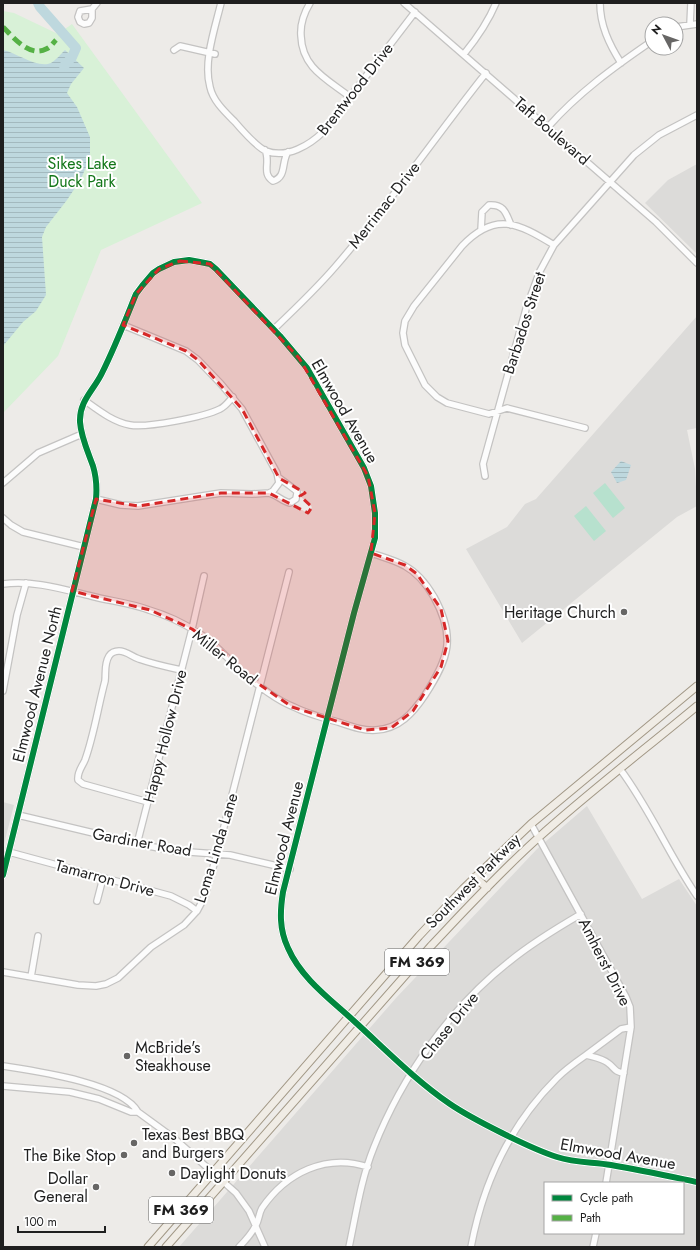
<svg xmlns="http://www.w3.org/2000/svg" width="700" height="1250" font-family="Jost,sans-serif">
<style>
.residential{fill:#dcdbd9;fill-rule:evenodd}
.park{fill:#d8f1d7}
.pitch{fill:#b7e1ce}
.water{fill:url(#water-rules)}
.lines{fill:none;stroke-linecap:round;stroke-linejoin:round}
.river{stroke:#bed8de;stroke-width:10}
.minor-casing{stroke:#c4c3c2;stroke-width:8}
.major-casing{stroke:#a29886;stroke-width:9}
.minor{stroke:#fcfcfc;stroke-width:5.5}
.major{stroke:#f0ece5;stroke-width:7}
.quiet{stroke:#55b145;stroke-width:5;stroke-dasharray:10 5;stroke-linecap:butt}
.cycleway-casing{stroke:#fff;stroke-width:8}
.cycleway{stroke:#00873e;stroke-width:6}
.marked{fill:#d62828;fill-opacity:0.2;stroke:#d62828;stroke-width:3;stroke-dasharray:8 5;stroke-linejoin:round}
.poi-dot{fill:#676665;stroke:#fff;stroke-width:1.5}
.labels{text-anchor:middle;dominant-baseline:central;stroke-width:4;stroke-linejoin:round;paint-order:stroke}
.shield{fill:#fff;stroke:#626262;stroke-width:1}
.shield-label{font-size:15px;font-weight:bold;fill:#1f1f1f}
.street-label{font-size:16px;fill:#1f1f1f;stroke:#fff}
.park-label{font-size:16px;fill:#14771a;stroke:#fff}
.poi-label{font-size:16px;fill:#1f1f1f;stroke:#fff;text-anchor:end}
</style>
<defs>
<pattern id="water-rules" width="6" height="5" patternUnits="userSpaceOnUse"><rect width="6" height="5" fill="#bed8de"/><path d="M0 2.5h6" fill="none" stroke="#a3b9be"/></pattern>
</defs>
<rect width="100%" height="100%" fill="#edebe8"/>
<!-- residential -->
<path class="residential" d="M697,164V253H696L645,203L668,180Z
M697,316V428L687,430L695,469L697,506L677,517L522,643L466,549L507,527L525,504L536,499Z
M3,802L14,805L3,848Z
M587,806L642,899L679,879L697,906V1247H179L396,998L537,849ZM545,1183H683V1233H545Z"/>
<!-- park -->
<path class="park" d="M3,11L14,13L58,34L72,24L202,203L101,250L58,356L3,413Z"/>
<!-- pitch -->
<path class="pitch" d="M605,483L625,508L613,518L593,493Z
M586,506L606,531L594,541L574,516Z"/>
<!-- water -->
<path class="water" d="M3,50C17,53 38,69 51,63C56,60 61,54 65,50L84,68L71,84L67,93L77,107L90,137V157L81,179L67,200L46,227L42,237L46,295L36,311L23,322L3,346Z
M621,461L631,465L626,480L617,483L611,472Z"/>
<g class="lines">
<!-- river -->
<path class="river" d="M38,3L40,7L76,48L72,57L64,66"/>
<!-- minor casing -->
<g class="minor-casing">
<path id="minor" d="M221,3C215,28 203,62 210,87C213,101 225,112 235,122C241,129 257,147 266,151C287,159 310,145 324,131L415,12
M310,3C304,13 300,24 301,36C302,68 327,79 350,97
M404,3L656,222L697,263
M600,3C600,25 609,44 621,63
M92,9V18L89,23L84,24L80,22L78,17L80,11L92,9L97,3
M690,24L691,3
M676,27L697,24
M174,50L180,46L215,54
M464,54C477,38 488,22 496,3
M548,127C578,93 614,67 652,41
M265,150C271,161 261,174 273,181C287,177 281,162 288,152
M481,230L482,212L489,205C504,204 506,213 511,225
M554,245C518,223 495,211 462,246L414,306L405,321L403,333L405,345L425,385L437,397L447,403L489,414L507,408L585,428
M274,329C295,309 316,289 335,267C389,205 435,137 486,73
M84,400C98,410 113,422 130,425C147,428 204,417 220,409C225,407 229,401 233,397
M485,476L483,464L526,309L540,271L554,245L634,155L659,135L697,115
M3,483L38,453L82,434
M269,493C277,495 282,501 290,503L296,499C296,497 297,495 297,492C296,490 283,481 279,478
M96,499L121,505L138,506L221,493L252,494L269,493L273,491L279,483L277,473L242,409L221,384L198,360L186,351L123,325
M3,518L11,525L23,532L84,547
M3,584C33,580 62,589 91,596C110,601 131,603 149,610C166,615 183,623 197,632C216,643 228,660 244,674C259,686 276,700 294,707C308,714 323,718 338,722C350,726 363,731 376,730C399,729 413,713 425,695C449,658 456,637 434,597C427,585 418,573 405,566C395,560 382,557 371,553
M3,691L17,615L26,583
M620,769C650,809 669,855 697,896
M148,802L83,784L78,780C77,772 82,767 85,760C94,735 98,707 105,681C106,672 104,664 109,656C111,653 115,651 119,651C127,651 132,657 139,659C153,664 167,667 181,670
M18,815L148,846L176,851L230,855L290,869
M531,824L626,997L630,1007L631,1027L606,1183
M137,844L192,629L204,576
M9,852L171,896L189,905L197,911
M3,875L96,499C97,488 96,476 93,466C88,452 81,437 80,422C79,401 94,390 102,373C115,347 125,321 136,294L142,286L153,273L159,269L174,262L189,260L200,262L210,264L216,269L280,336L307,368L364,468L371,486L375,513V538L354,613L283,892C280,911 279,929 288,948C301,978 330,999 354,1021C385,1049 415,1080 450,1104C466,1115 484,1124 502,1133C520,1142 538,1151 557,1157C575,1163 593,1162 611,1165C640,1170 668,1176 697,1182
M97,901L103,878
M3,972L78,985L96,986L106,984L118,978L151,947L184,925L197,911L204,898L217,854L289,572
M31,977L38,936
M586,1055L621,1029L631,1027
M3,1066C35,1071 122,1083 138,1112L175,1139L236,1193L249,1211L265,1247
M3,1086L70,1092L99,1099L131,1112H138
M239,1247C245,1241 252,1233 256,1225C259,1220 259,1213 262,1208C286,1173 326,1153 368,1167
M349,1247C356,1214 361,1179 374,1147C402,1076 450,1008 510,961C532,943 557,928 581,914
M471,1247C483,1183 511,1124 557,1078C566,1069 576,1062 586,1055C593,1057 602,1058 608,1063C615,1068 614,1072 624,1073
M593,1247L596,1233"/>
</g>
<!-- major casing -->
<g class="major-casing">
<path id="major" d="M475,877L487,888
M148,1247L419,936L463,889L531,824L697,686
M166,1247L431,946C466,909 500,872 538,838C589,792 644,750 697,706"/>
</g>
<!-- minor -->
<use href="#minor" class="minor"/>
<!-- major -->
<use href="#major" class="major"/>
<!-- quiet -->
<path class="quiet" d="M3,27C13,37 30,58 46,49C50,48 53,43 56,40"/>
<!-- cycleway casing -->
<g class="cycleway-casing">
<path id="cycleway" d="M3,875L96,499C97,488 96,476 93,466C88,452 81,437 80,422C79,401 94,390 102,373C115,347 125,321 136,294L142,286L153,273L159,269L174,262L189,260L200,262L210,264L216,269L280,336L307,368L364,468L371,486L375,513V538L354,613L283,892C280,911 279,929 288,948C301,978 330,999 354,1021C385,1049 415,1080 450,1104C466,1115 484,1124 502,1133C520,1142 538,1151 557,1157C575,1163 593,1162 611,1165C640,1170 668,1176 697,1182"/>
</g>
<!-- cycleway -->
<use href="#cycleway" class="cycleway"/>
</g>
<!-- marked area -->
<path class="marked" d="M180,261L210,264L299,358L368,476L375,513L371,553L405,565L417,574L441,609L448,641L441,667L413,711L391,728L365,730L292,707L243,673L223,652L192,629L150,610L72,591L96,499L138,506L221,493H269L308,513L312,507L300,496L305,493L279,478L242,409L198,360L186,351L123,325L136,294L159,269Z"/>
<!-- markers -->
<g class="poi-dot">
<circle cx="624" cy="612" r="4"/>
<circle cx="127" cy="1056" r="4"/>
<circle cx="134" cy="1143" r="4"/>
<circle cx="124" cy="1155" r="4"/>
<circle cx="172" cy="1173" r="4"/>
<circle cx="96" cy="1187" r="4"/>
</g>
<g class="labels">
<!-- shield labels -->
<g class="shield">
<rect x="385" y="949" width="64" height="26" rx="3"/>
<rect x="149" y="1197" width="64" height="26" rx="3"/>
</g>
<g class="shield-label">
<text x="417" y="962">FM 369</text>
<text x="181" y="1210">FM 369</text>
</g>
<!-- street labels -->
<g class="street-label">
<text transform="translate(355 89) rotate(-52)">Brentwood Drive</text>
<text transform="translate(552 131) rotate(41)">Taft Boulevard</text>
<text transform="translate(384 205) rotate(-52)">Merrimac Drive</text>
<text transform="translate(524 323) rotate(-72)">Barbados Street</text>
<text transform="translate(345 411) rotate(60)">Elmwood Avenue</text>
<text transform="translate(225 657) rotate(39)">Miller Road</text>
<text transform="translate(37 684) rotate(-76)">Elmwood Avenue North</text>
<text transform="translate(165 736) rotate(-76)">Happy Hollow Drive</text>
<text transform="translate(284 838) rotate(-76)">Elmwood Avenue</text>
<text transform="translate(142 842) rotate(10)">Gardiner Road</text>
<text transform="translate(216 848) rotate(-73)">Loma Linda Lane</text>
<text transform="translate(105 878) rotate(15)">Tamarron Drive</text>
<text transform="translate(473 881) rotate(-45)">Southwest Parkway</text>
<text transform="translate(605 962) rotate(63)">Amherst Drive</text>
<text transform="translate(449 1026) rotate(-51)">Chase Drive</text>
<text transform="translate(618 1154) rotate(10)">Elmwood Avenue</text>
</g>
<!-- park labels -->
<g class="park-label">
<text x="82" y="163">Sikes Lake<tspan x="82" dy="18">Duck Park</tspan></text>
</g>
<!-- poi labels -->
<g class="poi-label">
<text x="616" y="612">Heritage Church</text>
<text x="135" y="1047" text-anchor="start">McBride's<tspan x="135" dy="18">Steakhouse</tspan></text>
<text x="142" y="1134" text-anchor="start">Texas Best BBQ<tspan x="142" dy="18">and Burgers</tspan></text>
<text x="116" y="1155">The Bike Stop</text>
<text x="180" y="1173" text-anchor="start">Daylight Donuts</text>
<text x="88" y="1178">Dollar<tspan x="88" dy="18">General</tspan></text>
</g>
</g>
<!-- border -->
<rect width="700" height="1250" fill="none" stroke="#1f1f1f" stroke-width="8"/>
<!-- legend -->
<rect x="544" y="1182" width="140" height="52" fill="#ffffff" stroke="#a5a5a5"/>
<rect x="552" y="1195" width="20" height="6" fill="#00873e" stroke="#a5a5a5"/>
<text x="580" y="1202" font-size="12" fill="#1f1f1f">Cycle path</text>
<rect x="552" y="1215" width="20" height="6" fill="#55b145" stroke="#a5a5a5"/>
<text x="580" y="1222" font-size="12" fill="#1f1f1f">Path</text>
<!-- north arrow -->
<g transform="translate(664 36) rotate(311)"><circle r="19" fill="#ffffff" stroke="#a5a5a5"/>
<path d="M0-3L7 15L0 10L-7 15Z" fill="#676665"/>
<text y="-6" font-size="11" font-weight="bold" text-anchor="middle" fill="#1f1f1f">N</text>
</g>
<!-- scale -->
<path d="M18 1226v6h87v-6" fill="none" stroke="#1f1f1f" stroke-width="2"/>
<text x="24" y="1226" font-size="12" fill="#1f1f1f" stroke="#ffffff" stroke-width="3" paint-order="stroke">100 m</text>
</svg>
